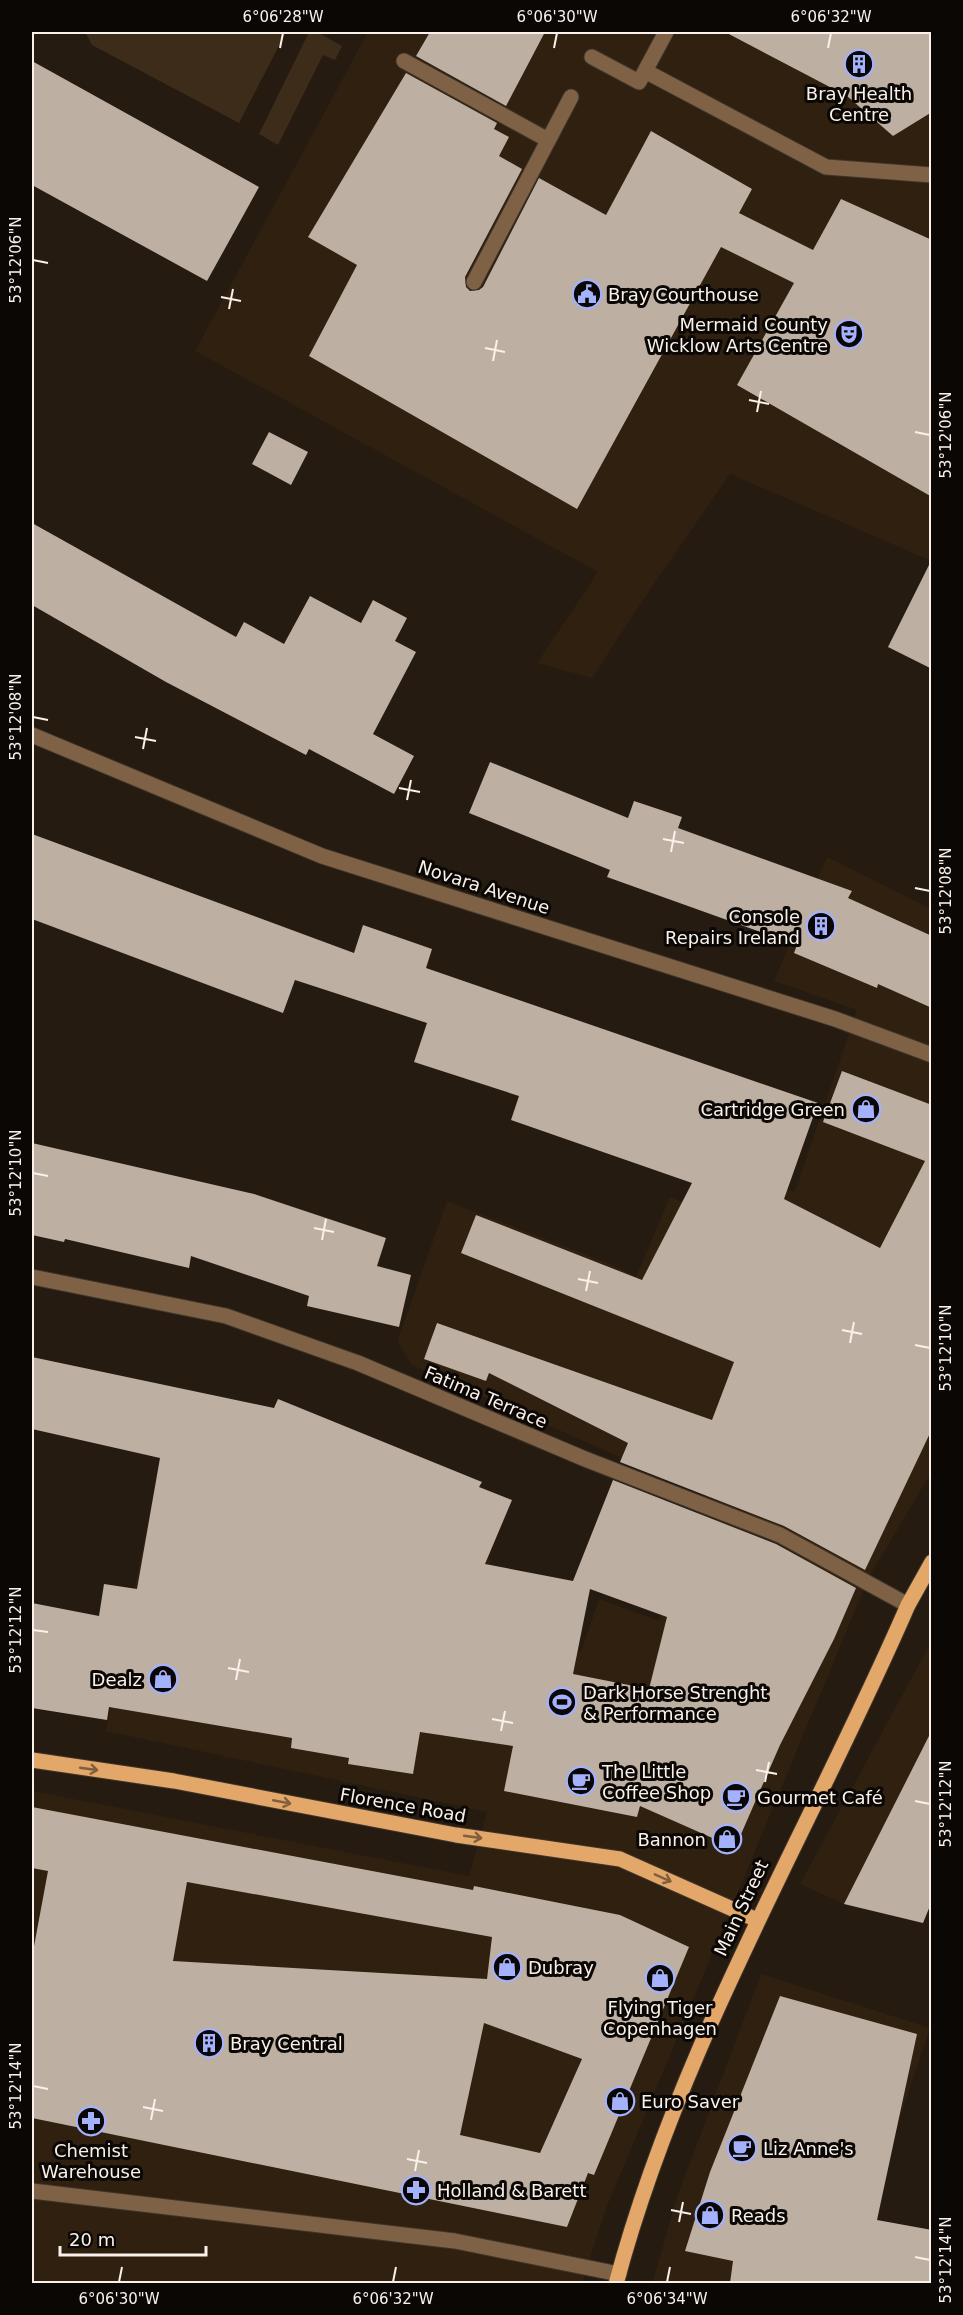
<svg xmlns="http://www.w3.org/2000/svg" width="963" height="2315" font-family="'DejaVu Sans',sans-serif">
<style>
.built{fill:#2f2010}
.green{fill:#3e2c1a}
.building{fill:#bdafa1;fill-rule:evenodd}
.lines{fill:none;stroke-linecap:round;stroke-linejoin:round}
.minor-casing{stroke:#3f352b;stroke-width:17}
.major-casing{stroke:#3f352b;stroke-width:17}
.minor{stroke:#7f6246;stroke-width:15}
.major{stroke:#e3a769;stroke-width:15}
.oneway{stroke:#825f3c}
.ticks{fill:none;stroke:#f9f1ea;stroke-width:2}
.labels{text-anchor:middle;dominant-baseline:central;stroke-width:6;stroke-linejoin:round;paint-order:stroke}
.poi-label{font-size:18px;fill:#f9f1ea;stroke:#0b0704;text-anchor:start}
.street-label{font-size:18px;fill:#f9f1ea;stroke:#0b0704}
.neatline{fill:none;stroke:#f9f1ea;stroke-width:2}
.ticks-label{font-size:15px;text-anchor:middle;fill:#f9f1ea}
</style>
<rect width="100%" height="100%" fill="#261b11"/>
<!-- built -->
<path class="built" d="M368,32H931V561L730,474L647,594L592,678L537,663L598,572L195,351Z
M827,857L931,909V1473L869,1577L606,2209L582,2283H32V1791L469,1876L487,1812L106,1731L151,1507L491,1560L481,1633L581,1652L599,1599L659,1621L705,1495L412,1365L397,1342L447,1201L610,1264L636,1277L670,1197L759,1231L781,1190L795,1191L857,1010L774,981Z
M931,1642L932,1901L923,1923L844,1904L800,1884Z
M761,1974L930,2028L845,2283L652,2284L677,2197Z"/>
<!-- green -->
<path class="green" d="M85,32H286L239,123L92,45Z
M309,32H317L342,46L335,60L323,55L278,145L259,134Z"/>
<!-- building -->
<path class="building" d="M430,32H545L506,106L416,56Z
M725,32H932V112L893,136L847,96Z
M32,61L259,187L207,281L32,185Z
M406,73L497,123L494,129L509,137L499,156L522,169L465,277L466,287L470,291L479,290L483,287L539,178L606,215L651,131L752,189L739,213L813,250L841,199L932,240V497L737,385L794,283L721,247L577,509L309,356L357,265L308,237Z
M269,432L308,452L291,485L252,464Z
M32,523L236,637L244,622L284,644L310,596L361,623L373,600L407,618L395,641L416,652L373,734L414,756L394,794L309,749L306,755L166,682L32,605Z
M932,559V669L888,647Z
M490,762L628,818L634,801L682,817L678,828L852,891L848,898L932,936V1008L878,984L877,988L794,953L797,945L607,877L610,870L469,813Z
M32,834L354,953L363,925L432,949L426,968L818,1103L784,1199L880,1248L925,1161L823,1122L842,1071L932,1105V1429L865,1570L784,1526L620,1462L628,1443L489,1373L486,1381L424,1359L437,1323L712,1420L734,1362L461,1253L476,1215L642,1280L692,1183L511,1120L519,1096L414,1062L427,1023L295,980L283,1013L32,919Z
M32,1143L254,1194L386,1238L377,1266L411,1275L399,1327L307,1306L309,1296L191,1256L189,1268L65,1239L64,1242L32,1235Z
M32,1357L274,1408L278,1399L482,1482L479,1487L512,1500L485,1564L573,1581L613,1480L776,1544L856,1588L834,1639L780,1745L735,1848L640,1806L637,1817L504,1791L513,1746L420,1732L413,1774L348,1764L349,1758L291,1748L292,1738L109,1707L107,1720L32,1708V1603L99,1616L104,1584L137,1589L160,1458L32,1429ZM590,1589L667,1617L649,1689L573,1674Z
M932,1730V1901L923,1923L844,1904Z
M32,1807L473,1890L474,1886L620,1915L689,1947L594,2175L588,2173L567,2227L32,2118V1957L48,1871L32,1868ZM187,1882L492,1937L487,1979L173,1961ZM484,2023L582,2059L540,2153L460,2135Z
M780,1996L917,2034L877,2220L932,2230V2283H730L733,2261L685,2251L710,2172Z"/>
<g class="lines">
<!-- minor casing -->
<g class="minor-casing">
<path id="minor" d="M592,57L639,82L645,71L826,167L932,175
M404,61L548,140
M645,71L666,32
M474,282L571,97
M32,735L322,856L835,1019L932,1055
M32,1277L226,1316L358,1363L585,1459L780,1535L908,1605
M32,2191L455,2241L619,2274"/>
</g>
<!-- major casing -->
<g class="major-casing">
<path id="major" d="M32,1760L174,1781L456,1835L620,1859L757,1920
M616,2284C680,2044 810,1831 908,1605L932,1562"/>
</g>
<!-- minor -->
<use href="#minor" class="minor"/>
<!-- major -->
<use href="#major" class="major"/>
</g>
<!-- one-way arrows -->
<defs><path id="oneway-shaft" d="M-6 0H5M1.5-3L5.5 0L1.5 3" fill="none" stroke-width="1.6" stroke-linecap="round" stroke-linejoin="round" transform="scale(1.5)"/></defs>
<g class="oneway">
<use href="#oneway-shaft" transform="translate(89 1769) rotate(8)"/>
<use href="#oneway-shaft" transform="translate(282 1802) rotate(11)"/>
<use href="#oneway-shaft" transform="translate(473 1837) rotate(8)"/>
<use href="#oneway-shaft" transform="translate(663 1878) rotate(24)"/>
</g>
<!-- ticks -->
<path class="ticks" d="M280,48L283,33M554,48L557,33M828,48L831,33M33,260L48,263M221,297L241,301M229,309L233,289M485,348L505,352M493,361L497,340M749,400L769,404M757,412L761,391M915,432L930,435M33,717L48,720M135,737L156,741M143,749L147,728M399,788L420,792M407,800L411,780M663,839L684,843M671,852L675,831M915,888L930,891M33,1173L48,1176M314,1228L334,1232M322,1240L326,1219M578,1279L598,1283M586,1291L590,1271M842,1330L862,1334M850,1343L854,1322M915,1345L930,1348M33,1630L48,1632M228,1668L249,1672M236,1680L240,1659M492,1719L513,1723M501,1731L505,1711M756,1770L777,1774M765,1782L769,1762M915,1801L930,1804M33,2086L48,2089M143,2107L163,2111M151,2120L155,2099M407,2159L427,2163M415,2171L419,2150M671,2210L691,2214M679,2222L683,2202M915,2257L930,2260M119,2282L122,2267M393,2282L396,2267M667,2282L670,2267"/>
<!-- icons -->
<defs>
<g id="building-ring" transform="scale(1.5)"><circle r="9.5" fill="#0b0704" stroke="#a4b1fc" stroke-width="1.5"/><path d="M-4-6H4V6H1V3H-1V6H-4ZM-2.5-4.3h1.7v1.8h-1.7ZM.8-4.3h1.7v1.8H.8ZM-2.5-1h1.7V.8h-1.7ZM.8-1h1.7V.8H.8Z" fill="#a4b1fc"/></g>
<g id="civic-ring" transform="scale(1.5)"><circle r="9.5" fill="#0b0704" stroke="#a4b1fc" stroke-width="1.5"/><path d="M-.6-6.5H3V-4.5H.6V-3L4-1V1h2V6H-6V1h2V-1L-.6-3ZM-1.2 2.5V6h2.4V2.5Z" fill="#a4b1fc"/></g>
<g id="theatre-ring" transform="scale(1.5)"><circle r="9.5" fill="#0b0704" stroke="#a4b1fc" stroke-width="1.5"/><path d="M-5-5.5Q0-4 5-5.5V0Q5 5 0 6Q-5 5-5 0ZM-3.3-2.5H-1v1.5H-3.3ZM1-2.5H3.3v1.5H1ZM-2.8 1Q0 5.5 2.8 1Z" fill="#a4b1fc"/></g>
<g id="shop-ring" transform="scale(1.5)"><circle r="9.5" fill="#0b0704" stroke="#a4b1fc" stroke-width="1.5"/><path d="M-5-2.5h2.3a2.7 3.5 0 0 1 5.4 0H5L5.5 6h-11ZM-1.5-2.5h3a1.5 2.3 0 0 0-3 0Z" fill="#a4b1fc"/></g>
<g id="stadium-ring" transform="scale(1.5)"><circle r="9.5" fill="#0b0704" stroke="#a4b1fc" stroke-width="1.5"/><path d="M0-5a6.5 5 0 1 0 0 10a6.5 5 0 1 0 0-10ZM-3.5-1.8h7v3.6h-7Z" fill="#a4b1fc"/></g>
<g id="cafe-ring" transform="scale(1.5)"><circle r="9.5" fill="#0b0704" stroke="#a4b1fc" stroke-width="1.5"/><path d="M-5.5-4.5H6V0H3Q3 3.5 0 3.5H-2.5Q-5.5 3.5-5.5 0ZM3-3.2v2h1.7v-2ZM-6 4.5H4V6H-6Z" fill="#a4b1fc"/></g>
<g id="pharmacy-ring" transform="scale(1.5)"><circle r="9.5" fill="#0b0704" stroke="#a4b1fc" stroke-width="1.5"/><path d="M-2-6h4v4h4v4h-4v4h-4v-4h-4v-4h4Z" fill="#a4b1fc"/></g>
</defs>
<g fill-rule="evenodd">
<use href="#building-ring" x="859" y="64"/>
<use href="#civic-ring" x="587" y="294"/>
<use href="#theatre-ring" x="849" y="334"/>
<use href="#building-ring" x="821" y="926"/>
<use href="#shop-ring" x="866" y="1109"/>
<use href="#shop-ring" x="163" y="1679"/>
<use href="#stadium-ring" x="562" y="1702"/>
<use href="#cafe-ring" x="581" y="1781"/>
<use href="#cafe-ring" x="736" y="1797"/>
<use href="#shop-ring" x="727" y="1839"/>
<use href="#shop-ring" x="507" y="1967"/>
<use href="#shop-ring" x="660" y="1978"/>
<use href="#building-ring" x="209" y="2043"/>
<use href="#shop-ring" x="620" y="2101"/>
<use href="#pharmacy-ring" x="91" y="2121"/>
<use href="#cafe-ring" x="742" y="2148"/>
<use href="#pharmacy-ring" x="416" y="2190"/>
<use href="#shop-ring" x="710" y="2215"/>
</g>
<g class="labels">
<!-- poi labels -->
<g class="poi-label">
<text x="859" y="93" text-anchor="middle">Bray Health<tspan x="859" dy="21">Centre</tspan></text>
<text x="608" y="294">Bray Courthouse</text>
<text x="828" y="324" text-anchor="end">Mermaid County<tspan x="828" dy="21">Wicklow Arts Centre</tspan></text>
<text x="800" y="916" text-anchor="end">Console<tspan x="800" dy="21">Repairs Ireland</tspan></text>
<text x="845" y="1109" text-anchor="end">Cartridge Green</text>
<text x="142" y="1679" text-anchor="end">Dealz</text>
<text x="583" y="1692">Dark Horse Strenght<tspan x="583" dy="21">&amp; Performance</tspan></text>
<text x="602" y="1771">The Little<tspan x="602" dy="21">Coffee Shop</tspan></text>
<text x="757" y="1797">Gourmet Café</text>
<text x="706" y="1839" text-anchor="end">Bannon</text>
<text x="528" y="1967">Dubray</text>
<text x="660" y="2007" text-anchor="middle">Flying Tiger<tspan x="660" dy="21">Copenhagen</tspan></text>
<text x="230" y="2043">Bray Central</text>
<text x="641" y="2101">Euro Saver</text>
<text x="763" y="2148">Liz Anne's</text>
<text x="91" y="2150" text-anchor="middle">Chemist<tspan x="91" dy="21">Warehouse</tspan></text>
<text x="437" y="2190">Holland &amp; Barett</text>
<text x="731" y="2215">Reads</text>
</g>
<!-- street labels -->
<g class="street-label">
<text transform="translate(484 887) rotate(18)">Novara Avenue</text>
<text transform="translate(486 1397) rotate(23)">Fatima Terrace</text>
<text transform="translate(403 1805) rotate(10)">Florence Road</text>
<text transform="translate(741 1908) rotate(-65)">Main Street</text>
</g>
</g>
<!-- border -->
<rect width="963" height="2315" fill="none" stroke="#0b0704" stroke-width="66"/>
<!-- scale -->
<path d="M60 2246v9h146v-9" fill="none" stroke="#f9f1ea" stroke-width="3"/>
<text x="69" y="2246" font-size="18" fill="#f9f1ea" stroke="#0b0704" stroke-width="4.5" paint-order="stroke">20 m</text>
<rect x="33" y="33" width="897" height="2249" class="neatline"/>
<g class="ticks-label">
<text x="283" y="22">6°06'28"W</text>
<text x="557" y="22">6°06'30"W</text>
<text x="831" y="22">6°06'32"W</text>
<text transform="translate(16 260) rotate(-90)" y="5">53°12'06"N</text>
<text transform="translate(946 435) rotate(-90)" y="5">53°12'06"N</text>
<text transform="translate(16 717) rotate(-90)" y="5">53°12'08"N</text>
<text transform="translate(946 891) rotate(-90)" y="5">53°12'08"N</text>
<text transform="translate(16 1173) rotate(-90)" y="5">53°12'10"N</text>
<text transform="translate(946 1348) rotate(-90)" y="5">53°12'10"N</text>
<text transform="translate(16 1630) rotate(-90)" y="5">53°12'12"N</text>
<text transform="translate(946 1804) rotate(-90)" y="5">53°12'12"N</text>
<text transform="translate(16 2086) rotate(-90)" y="5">53°12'14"N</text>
<text transform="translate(946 2260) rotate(-90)" y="5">53°12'14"N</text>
<text x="119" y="2304">6°06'30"W</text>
<text x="393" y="2304">6°06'32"W</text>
<text x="667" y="2304">6°06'34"W</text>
</g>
</svg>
